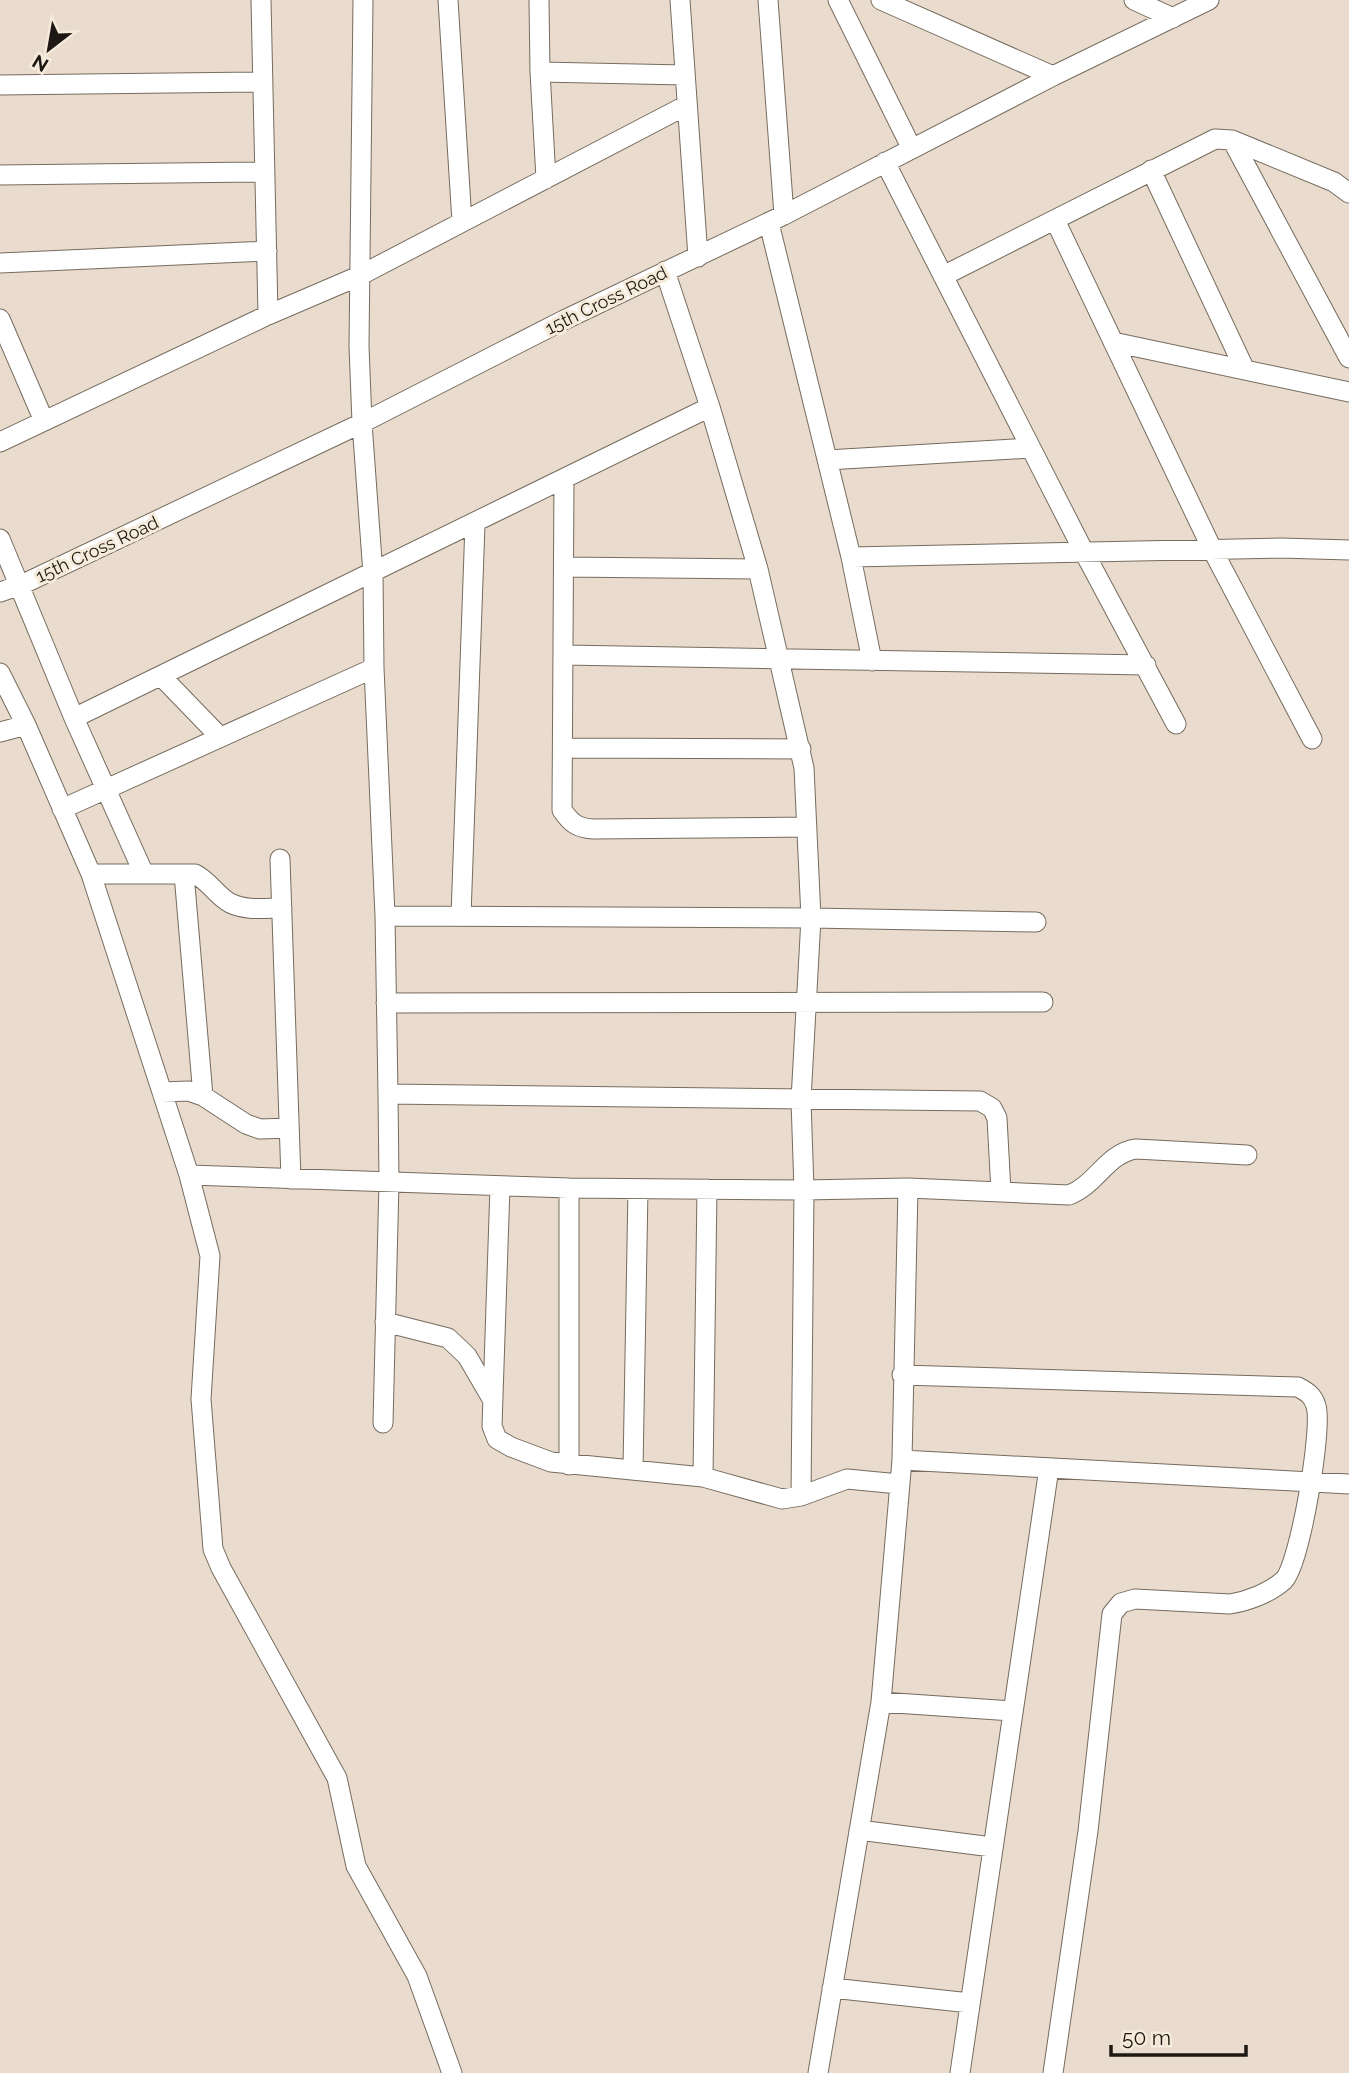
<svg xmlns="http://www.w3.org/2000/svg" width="1349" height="2073" font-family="Raleway,sans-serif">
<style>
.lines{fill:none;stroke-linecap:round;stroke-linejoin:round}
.minor-casing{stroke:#766b5e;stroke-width:21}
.minor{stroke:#fff;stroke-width:19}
.labels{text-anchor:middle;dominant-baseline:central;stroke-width:6;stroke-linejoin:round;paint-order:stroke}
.street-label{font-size:18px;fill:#1d1813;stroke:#f6eadb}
</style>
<rect width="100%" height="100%" fill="#e9dcce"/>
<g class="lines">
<!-- minor casing -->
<g class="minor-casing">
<path id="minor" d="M261,0L268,315
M363,0L359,346L362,423L373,574L374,668L385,916L388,1094
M448,0L462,222
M539,0L540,72L546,179
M680,0L698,257
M768,0L784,215
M838,0L912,149
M881,0L1053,76
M1134,0L1173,18
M540,72L685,75
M0,85L263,82
M1232,140L1349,358
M885,162L1084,552L1176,724
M1151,170L1245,370
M0,175L265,172
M1055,220L1212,549L1312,739
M769,223L851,557L872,661
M0,263L267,251
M943,276L1215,139L1232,140L1334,182L1349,193
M0,319L44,421
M1113,342L1349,392
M710,407L758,569L804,768L811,918L1036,922
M0,442L268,315L359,276L687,105
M827,460L1031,448
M564,479L562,810C571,823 577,828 593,829L807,827
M0,539L74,718L144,874
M851,557L1281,548L1349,550
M564,567L758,569
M0,592L21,585L362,423L564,320L784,215L1053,76L1209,0
M564,655L1146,665
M0,673L26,725L91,874L189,1175L569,1188L804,1190L908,1188L1069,1195C1096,1185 1107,1153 1136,1149L1247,1155
M161,676L220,737
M74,718L710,407L665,271
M0,732L26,725
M563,748L801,749
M62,809L374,668
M280,859L291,1179
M91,874H195C209,881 217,896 230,903C246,911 265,908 282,908
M184,874L203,1096
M385,916L811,918L801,1100L804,1190L801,1496
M461,916L475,524
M386,1003L1043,1002
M162,1092L189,1091L203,1096L246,1124L260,1129L289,1128
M189,1175L210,1256L201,1399L213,1549L221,1568L337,1778L356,1866L417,1976L452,2073
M500,1186L492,1426L497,1439L511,1447L551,1462L703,1477L782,1499L801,1496L847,1479L899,1484
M385,1322L448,1338L467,1356L492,1399
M902,1375L1298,1387C1307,1392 1313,1395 1316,1406C1323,1428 1300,1563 1284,1580C1270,1593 1248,1601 1230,1604L1135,1599L1121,1603L1112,1614L1088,1831L1053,2073
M383,1423L389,1182L388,1094L980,1101L992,1108L997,1118L1001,1192
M902,1460L1349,1484
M569,1465V1188
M633,1469L638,1189
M703,1477L707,1189
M881,1702L1012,1711
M859,1830L992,1847
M832,1988L970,2003
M818,2073L881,1702L902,1460L908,1188
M960,2073L1049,1468"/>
</g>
<!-- minor -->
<use href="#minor" class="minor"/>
</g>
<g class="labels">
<!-- street labels -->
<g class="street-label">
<text transform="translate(606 300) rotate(-26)">15th Cross Road</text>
<text transform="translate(97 549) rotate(-25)">15th Cross Road</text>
</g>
</g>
<!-- north arrow -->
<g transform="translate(49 49) rotate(211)" stroke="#f6eadb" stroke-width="5" paint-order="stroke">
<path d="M0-5L12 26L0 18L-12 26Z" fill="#1d1813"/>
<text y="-10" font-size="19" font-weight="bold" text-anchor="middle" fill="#1d1813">N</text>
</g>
<!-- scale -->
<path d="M1111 2045v10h135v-10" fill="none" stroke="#1d1813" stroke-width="3.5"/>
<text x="1122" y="2045" font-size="21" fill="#1d1813" stroke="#f6eadb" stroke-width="5" paint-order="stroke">50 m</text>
</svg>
